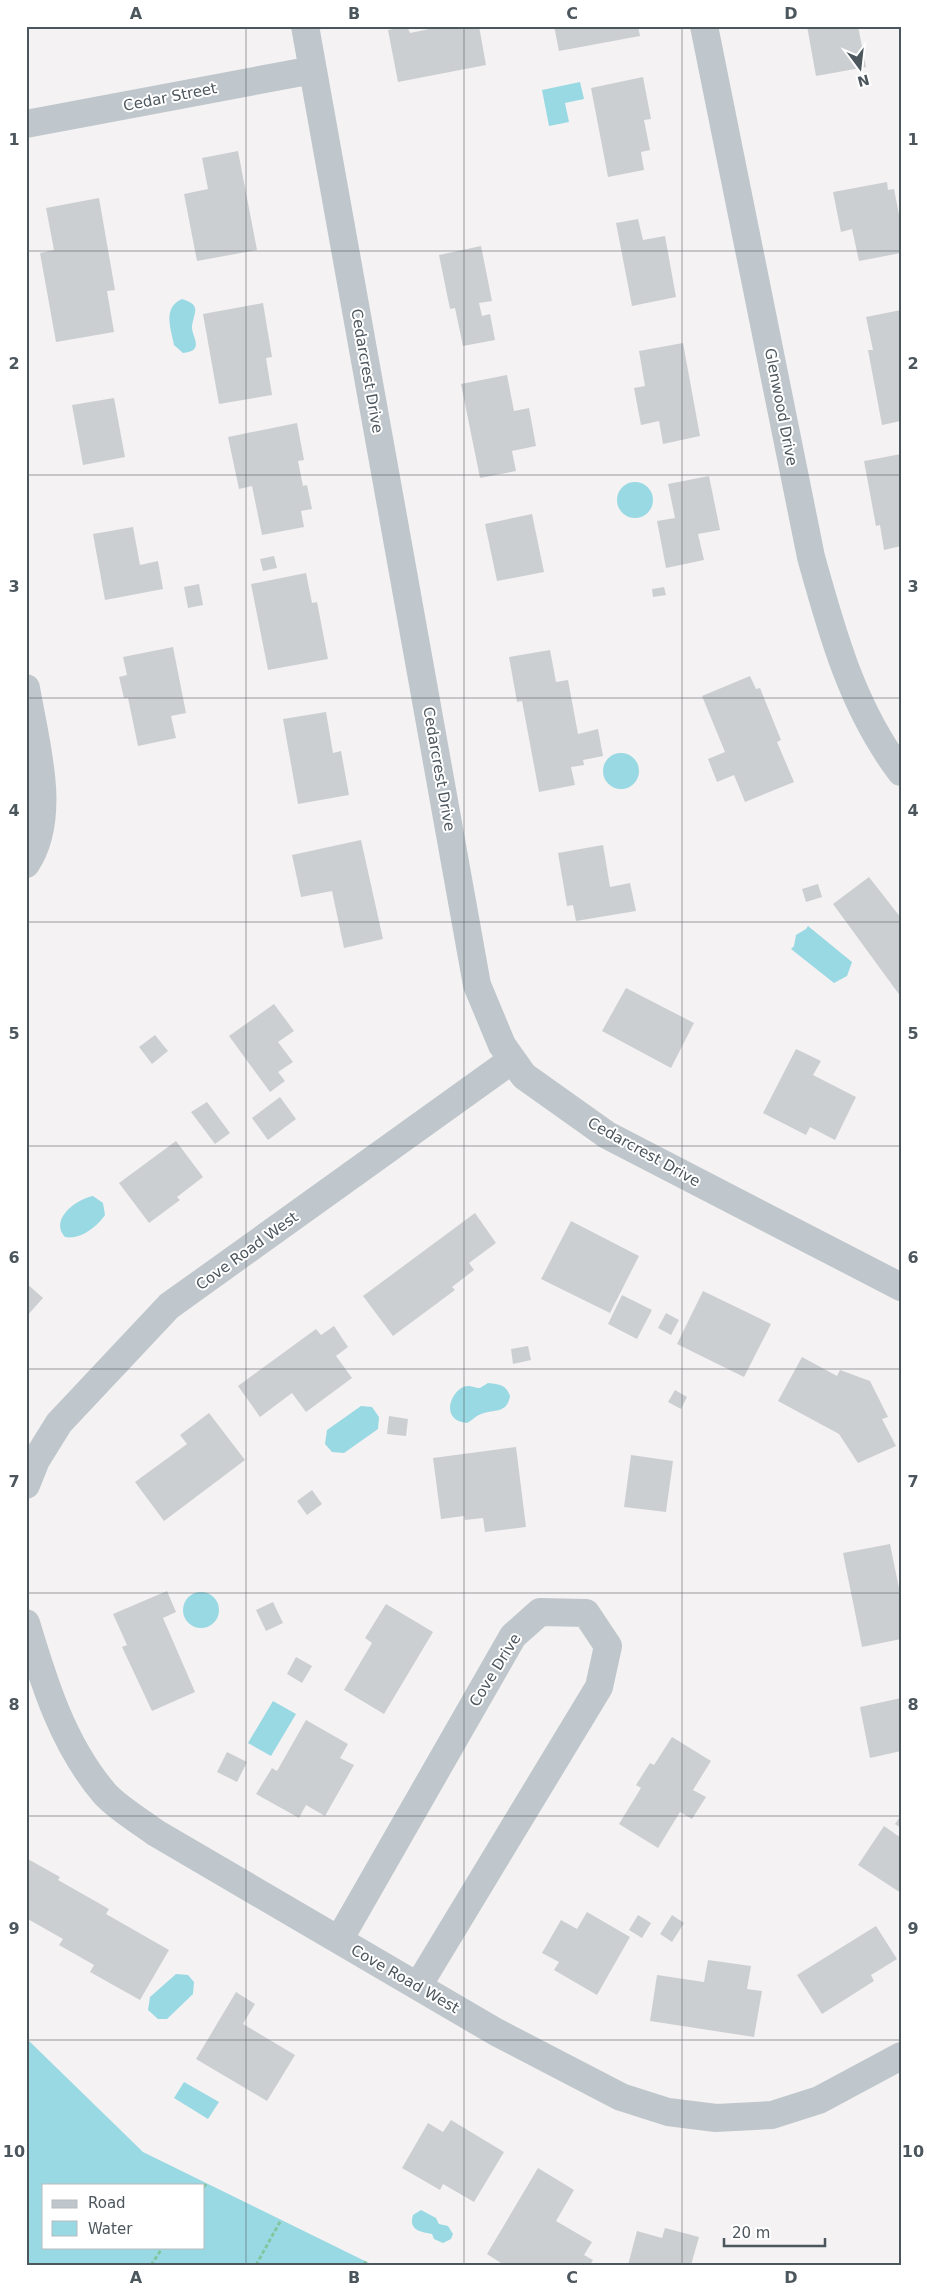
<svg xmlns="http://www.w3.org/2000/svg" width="927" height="2291" font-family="'DejaVu Sans',sans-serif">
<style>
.water{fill:#99d9e3;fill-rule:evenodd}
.building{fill:#cccfd2}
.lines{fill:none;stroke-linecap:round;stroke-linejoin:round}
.path{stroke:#82c6a0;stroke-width:3;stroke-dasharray:4 2.5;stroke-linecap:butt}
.minor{stroke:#bfc7cc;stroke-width:28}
.grid{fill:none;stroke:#4c565d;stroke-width:1;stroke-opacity:0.55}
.labels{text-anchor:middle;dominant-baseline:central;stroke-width:4;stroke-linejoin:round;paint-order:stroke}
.street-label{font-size:15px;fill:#4c565d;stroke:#fff}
.neatline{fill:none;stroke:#4c565d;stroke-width:2}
.grid-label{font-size:16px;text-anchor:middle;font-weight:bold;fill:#4c565d}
</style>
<rect width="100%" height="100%" fill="#f4f2f2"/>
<!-- water -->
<path class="water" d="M580,82L584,99L565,103L569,122L549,126L542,90Z
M182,299C202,305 194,312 192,326C191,336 206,351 183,353L174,345C171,329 162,308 182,299Z
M617 500a18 18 0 1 1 36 0a18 18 0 1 1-36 0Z
M603 771a18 18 0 1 1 36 0a18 18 0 1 1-36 0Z
M808,926L852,962L847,976L834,983L791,949L794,946L796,935L806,929Z
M93,1196L103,1203L105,1215C97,1227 80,1240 65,1237C49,1220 76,1199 93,1196Z
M488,1383C500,1384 506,1385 510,1396C507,1414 494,1409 481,1414C475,1416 472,1421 467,1423C437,1420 453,1386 468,1386C471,1386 476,1388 480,1388Z
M361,1406L372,1407L379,1417L378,1429L344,1453L332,1452L325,1444L327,1430Z
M183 1610a18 18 0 1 1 36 0a18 18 0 1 1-36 0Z
M273,1701L296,1714L271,1756L248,1743Z
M176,1974L188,1975L194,1982L193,1994L167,2019H158L148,2010L150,1997Z
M26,2038L143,2152L373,2265H26ZM44,2185H204V2247H44Z
M184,2082L219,2102L208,2119L174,2098Z
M421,2210L436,2218L439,2224L448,2226L453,2234L451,2239L443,2243L434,2239L432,2234C422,2232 408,2231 413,2215Z"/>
<!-- building -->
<path class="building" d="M407,26L410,33L444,26H479L486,65L398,82L388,30Z
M554,26H638L640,36L559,51Z
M807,26H858L866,67L816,76Z
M643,77L651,119L644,120L650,150L641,152L644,170L608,177L591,88Z
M238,151L257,250L197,261L184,194L208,189L202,158Z
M887,182L888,190L894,189L901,225V253L859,261L852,229L841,232L833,192Z
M99,198L115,290L107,291L114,332L56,342L40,253L54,250L46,208Z
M638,219L643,240L665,236L676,297L632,306L616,223Z
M481,246L492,301L479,303L482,316L490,314L495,340L463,346L455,308L450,309L439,255Z
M263,303L272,357L266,358L272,395L219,404L203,314Z
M901,310V421L882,425L868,350H873L866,317Z
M683,343L700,436L663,444L659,421L641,425L634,388L645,386L639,351Z
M507,375L514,411L529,408L536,446L512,451L516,471L480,478L461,384Z
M114,398L125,457L83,465L72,405Z
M297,423L304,460L298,461L303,486L307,485L312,509L301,511L304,527L262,535L252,486L239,489L228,437Z
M901,454V546L884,550L880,525L876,526L864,461Z
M709,476L720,530L698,534L704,560L666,568L657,521L675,518L668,484Z
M532,514L544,572L497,581L485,524Z
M133,527L140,565L158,561L163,589L105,600L93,534Z
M274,556L277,568L263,571L260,559Z
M306,573L312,603L317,602L328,659L268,670L251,584Z
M199,584L203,605L188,608L184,587Z
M664,587L666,595L653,597L652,589Z
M173,647L186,713L171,716L176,738L138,746L128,698H124L119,677L127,675L123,657Z
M550,650L556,682L568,680L578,734L598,729L603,756L583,760L584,765L571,767L575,785L539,792L522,701L517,702L509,657Z
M750,676L756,689L760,688L781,740L777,742L794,782L745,802L734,775L717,782L708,759L725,752L702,696Z
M326,712L333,753L341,751L349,795L298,804L283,719Z
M361,840L383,939L344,948L332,891L301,897L292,855Z
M603,845L610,887L630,883L636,911L576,921L573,905L567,906L558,853Z
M869,877L901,918V997L833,904Z
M818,884L822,897L806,902L802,889Z
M626,988L694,1023L671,1068L602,1031Z
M274,1004L294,1031L278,1042L293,1062L278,1072L285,1081L270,1092L229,1036Z
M155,1035L168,1051L152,1064L139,1047Z
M796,1049L821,1061L813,1075L856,1097L835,1140L810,1127L806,1135L763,1113Z
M280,1097L296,1119L268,1140L252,1118Z
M207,1102L230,1133L215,1144L191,1112Z
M176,1141L203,1177L177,1197L180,1200L149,1223L119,1183Z
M475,1213L496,1243L469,1263L474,1270L452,1287L455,1290L393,1336L363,1296Z
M571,1221L639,1256L610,1313L541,1279Z
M26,1283L43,1298L26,1317Z
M703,1291L771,1324L744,1377L677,1344Z
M622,1295L652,1310L637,1339L608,1324Z
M666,1313L679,1320L671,1335L658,1328Z
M334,1326L348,1347L336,1356L352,1378L306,1412L292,1393L260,1417L238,1386L316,1329L321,1335Z
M528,1346L531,1360L513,1364L511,1349Z
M802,1357L837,1376L840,1370L870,1381L888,1417L882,1419L896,1446L858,1463L839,1434L778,1401Z
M675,1390L687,1397L681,1409L668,1402Z
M209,1413L245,1460L164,1521L135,1482L187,1444L180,1435Z
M389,1416L408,1419L406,1436L387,1434Z
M516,1447L526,1527L485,1532L483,1518L465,1520L464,1516L441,1519L433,1458Z
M631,1455L673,1461L666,1512L624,1507Z
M312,1490L322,1504L307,1515L297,1501Z
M890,1544L901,1598V1639L862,1647L843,1553Z
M167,1591L176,1612L163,1618L195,1692L152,1711L122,1647L127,1645L113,1614Z
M273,1602L283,1623L266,1631L256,1610Z
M386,1604L433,1632L384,1714L344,1690L372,1643L365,1638Z
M296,1657L312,1666L302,1683L287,1674Z
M901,1698V1751L870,1758L860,1707Z
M306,1720L348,1744L340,1758L354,1765L325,1816L306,1805L299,1818L256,1794L272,1768L277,1771Z
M672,1737L711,1761L693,1790L706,1797L692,1819L680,1812L658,1848L619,1824L641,1788L636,1785L650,1763L654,1765Z
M227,1752L247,1762L237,1782L217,1772Z
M901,1815V1828L895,1824Z
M884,1826L901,1838V1893L858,1865Z
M26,1858L60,1877L58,1880L109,1909L106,1914L169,1950L140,2000L90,1972L94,1965L59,1945L63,1939L26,1918Z
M587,1912L630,1937L597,1995L554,1970L559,1962L542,1953L561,1920L577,1929Z
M638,1915L651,1923L642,1938L629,1930Z
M672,1915L684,1923L672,1942L660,1934Z
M876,1926L897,1959L871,1975L874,1981L822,2014L797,1975Z
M708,1960L751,1966L747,1989L762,1991L754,2037L650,2021L657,1975L704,1982Z
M236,1992L255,2004L243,2024L295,2055L267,2101L196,2059Z
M451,2120L504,2152L474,2202L443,2184L440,2190L402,2168L428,2123L443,2132Z
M538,2168L574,2190L556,2221L592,2242L584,2255L593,2260L590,2265H504L487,2254Z
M665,2228L699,2237L691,2265H628L637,2231L662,2238Z"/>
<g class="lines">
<!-- path -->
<path class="path" d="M204,2187L206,2184
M151,2265L163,2247
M256,2265L281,2220
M364,2265L366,2261"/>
<!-- minor -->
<path class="minor" d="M305,26L477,985L502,1045L524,1076L607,1135L901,1287
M704,26L811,557C832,633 853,709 901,772
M26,124L313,70
M26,688C35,742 58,816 26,864
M26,1485L36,1460L59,1423L169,1306L512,1060
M26,1623C44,1683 63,1745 105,1794C119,1809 140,1821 156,1833L496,2032L621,2097L668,2112L716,2118L772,2115L819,2100L901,2056
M339,1940L513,1636L540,1612L586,1613L608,1646L599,1687L418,1986"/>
</g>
<!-- grid -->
<path class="grid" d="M246,26V2265M464,26V2265M682,26V2265M26,251H901M26,475H901M26,698H901M26,922H901M26,1146H901M26,1369H901M26,1593H901M26,1816H901M26,2040H901"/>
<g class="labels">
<!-- street labels -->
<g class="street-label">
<text transform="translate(170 97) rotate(-11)">Cedar Street</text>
<text transform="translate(367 371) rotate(80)">Cedarcrest Drive</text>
<text transform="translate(781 407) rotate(79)">Glenwood Drive</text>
<text transform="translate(439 769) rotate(80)">Cedarcrest Drive</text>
<text transform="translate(644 1152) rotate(29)">Cedarcrest Drive</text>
<text transform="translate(247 1251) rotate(-36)">Cove Road West</text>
<text transform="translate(495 1670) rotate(-58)">Cove Drive</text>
<text transform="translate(405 1979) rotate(30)">Cove Road West</text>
</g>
</g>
<!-- border -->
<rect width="927" height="2291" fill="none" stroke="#ffffff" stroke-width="55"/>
<!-- legend -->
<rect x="42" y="2184" width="162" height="65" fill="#ffffff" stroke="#b7bbbe"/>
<rect x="52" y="2200" width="25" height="8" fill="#bfc7cc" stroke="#b7bbbe"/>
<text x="88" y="2208" font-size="15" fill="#4c565d">Road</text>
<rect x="52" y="2221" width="25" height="15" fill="#99d9e3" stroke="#b7bbbe"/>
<text x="88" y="2234" font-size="15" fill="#4c565d">Water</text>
<!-- north arrow -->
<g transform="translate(860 68) rotate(165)" stroke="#ffffff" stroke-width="4" paint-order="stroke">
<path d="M0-4L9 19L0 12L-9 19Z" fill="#4c565d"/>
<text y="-8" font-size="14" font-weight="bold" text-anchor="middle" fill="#4c565d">N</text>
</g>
<!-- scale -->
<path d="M724 2238v8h101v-8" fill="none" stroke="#4c565d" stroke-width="2.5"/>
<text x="732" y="2238" font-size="15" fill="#4c565d" stroke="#ffffff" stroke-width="4" paint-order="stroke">20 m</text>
<rect x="28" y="28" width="872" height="2236" class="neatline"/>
<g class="grid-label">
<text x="136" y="19">A</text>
<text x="354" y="19">B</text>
<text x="572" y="19">C</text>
<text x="791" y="19">D</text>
<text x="14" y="145">1</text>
<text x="913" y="145">1</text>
<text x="14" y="369">2</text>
<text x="913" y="369">2</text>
<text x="14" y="592">3</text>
<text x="913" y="592">3</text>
<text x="14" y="816">4</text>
<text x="913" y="816">4</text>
<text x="14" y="1039">5</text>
<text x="913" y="1039">5</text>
<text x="14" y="1263">6</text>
<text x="913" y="1263">6</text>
<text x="14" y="1487">7</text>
<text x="913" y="1487">7</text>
<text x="14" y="1710">8</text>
<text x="913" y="1710">8</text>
<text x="14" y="1934">9</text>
<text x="913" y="1934">9</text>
<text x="14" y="2157">10</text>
<text x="913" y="2157">10</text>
<text x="136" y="2283">A</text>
<text x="354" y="2283">B</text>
<text x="572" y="2283">C</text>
<text x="791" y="2283">D</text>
</g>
</svg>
